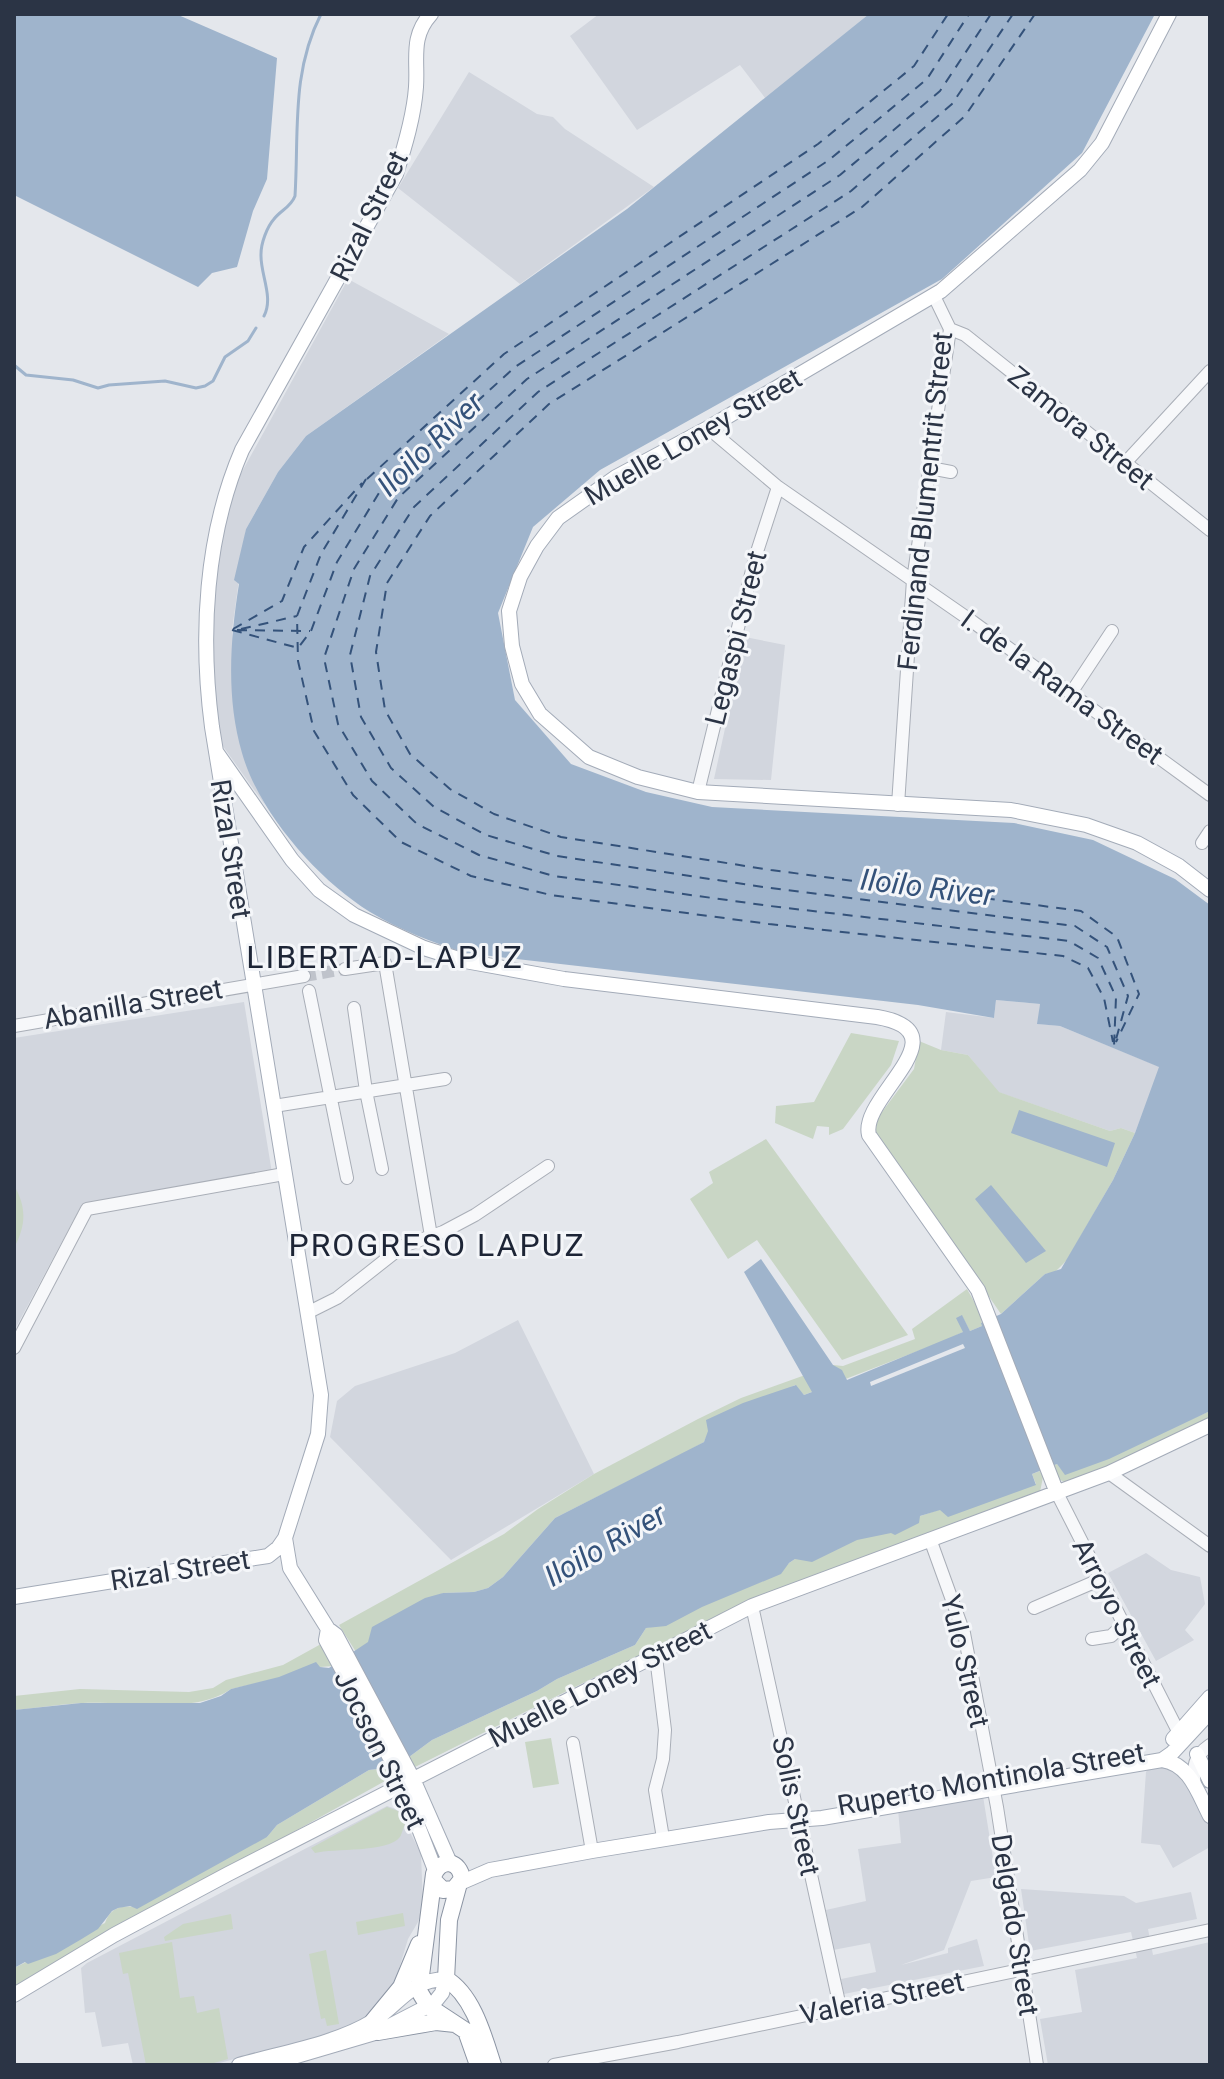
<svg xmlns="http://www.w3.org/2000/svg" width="1224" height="2079" font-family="Roboto,sans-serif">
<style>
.built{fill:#d2d6de}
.green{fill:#c9d6c5}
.water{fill:#9fb4cc}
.pier{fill:#e4e7ec}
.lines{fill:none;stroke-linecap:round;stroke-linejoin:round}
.stream{stroke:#9fb4cc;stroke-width:3}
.ferry{stroke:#34527a;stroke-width:2;stroke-dasharray:10 8;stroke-linecap:butt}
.minor-tunnel{stroke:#bfc3cb;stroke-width:12;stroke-dasharray:12 6;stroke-linecap:butt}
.minor-casing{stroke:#a9aeb7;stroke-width:14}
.major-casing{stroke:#a3abb8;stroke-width:16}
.highway-casing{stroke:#8b94a3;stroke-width:18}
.minor{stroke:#f7f8fa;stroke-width:12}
.major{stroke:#fff;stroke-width:14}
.highway{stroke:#fff;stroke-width:16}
.labels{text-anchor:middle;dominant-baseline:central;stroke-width:6;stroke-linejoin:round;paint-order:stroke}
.street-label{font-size:28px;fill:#2b3445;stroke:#f4f6f9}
.water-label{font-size:30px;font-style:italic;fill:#34527a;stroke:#f4f6f9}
.quarter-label{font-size:32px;letter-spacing:2px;fill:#1d2536;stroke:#f4f6f9}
</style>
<rect width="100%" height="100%" fill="#e4e7ec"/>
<!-- built -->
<path class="built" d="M599,14H869L836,41L772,107L740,65L637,130L570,36Z
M469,72L537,114L553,117L565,129L654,187L520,284L398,188Z
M348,279L449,334L306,436L278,472L246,529L232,630L243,755L265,805L220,742L210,669L211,623L219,551L228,504L238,479Z
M745,637L785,645L771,780L714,779Z
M996,1000L1040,1004L1038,1024L1060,1026L1160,1067L1135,1133L1121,1128L1110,1131L998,1092L968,1055L941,1050L946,1012L994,1018Z
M244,1002L272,1173L80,1208L14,1331V1038Z
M518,1320L594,1474L451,1560L330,1437L337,1401L355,1386L455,1353Z
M1146,1553L1171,1570L1200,1577L1205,1604L1185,1630L1194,1640L1156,1661L1108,1573Z
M1175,1767L1210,1823V1847L1173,1868L1160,1845L1141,1843L1146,1772L1149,1768Z
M983,1796L996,1877L971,1881L944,1950L901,1965L948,1953V1948L977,1939L984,1966L844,1994L841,1979L876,1972L870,1943L833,1950L826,1910L866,1901L858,1849L901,1843L898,1809Z
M387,1806L399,1810L421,1854L423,1905L418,1922L408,1939L395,1982L381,2003L360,2021L329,2034L212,2065H133L128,2043L102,2047L95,2012L85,2013L81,1968L87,1963Z
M1021,1889L1124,1896L1136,1903L1191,1892L1197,1919L1148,1929L1153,1955L1210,1942V2064L1048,2065L1040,2019L1082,2012L1075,1970L1137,1958L1131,1932L1030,1951Z"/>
<!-- green -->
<path class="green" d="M851,1033L899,1041L891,1065L843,1129L829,1135V1127L817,1126L813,1139L775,1123L776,1106L814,1102Z
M919,1041L941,1050L968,1055L999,1092L1110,1131L1121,1128L1135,1133L1113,1180L1067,1260L1055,1272L1045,1274L1001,1314L874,1130L879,1116L914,1069Z
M766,1139L908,1335L842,1360L757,1240L728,1259L690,1199L713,1183L709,1172Z
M14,1185C27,1208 26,1225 14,1248Z
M967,1289L981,1314L982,1326L970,1331L962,1316L963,1332L944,1341L804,1395L795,1385L709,1431L704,1442L686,1452L555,1518L503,1577L488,1588L474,1592L443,1593L356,1652L339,1625L504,1534L538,1509L594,1474L698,1419L741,1398L833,1365L843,1366L915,1339L912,1329Z
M1210,1411V1418L1158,1442L1150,1449L1066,1483L1055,1477L1052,1466L1057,1464L1065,1474Z
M1040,1471L1043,1477L1040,1492L601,1674L413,1768L409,1757L432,1740L537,1691L557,1679L635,1645L646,1628L660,1625L666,1617L763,1581L795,1559L941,1509L1036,1484L1032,1474Z
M321,1644L333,1666L320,1667L313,1671L231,1689C194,1715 127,1701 83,1703C60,1704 37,1708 14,1710V1696L80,1689L189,1692L213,1688L226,1680L283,1665Z
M551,1738L559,1784L533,1788L525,1742Z
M386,1768L390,1773L385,1781L14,1988V1968L105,1923C110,1908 122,1904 137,1908L250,1840L267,1837L277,1825L369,1770Z
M387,1807L398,1811L405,1824C404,1826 401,1836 400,1837C388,1853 334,1848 315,1853L311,1848Z
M403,1913L405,1926L358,1935L356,1922Z
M231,1914L233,1929L165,1941L164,1937L183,1924Z
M172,1942L180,1998L194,1996L197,2013L219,2008L228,2059L207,2065H146L128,1973L123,1974L119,1953Z
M326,1950L339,2024L327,2026L325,2018L321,2019L309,1954Z"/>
<!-- water -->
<path class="water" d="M14,14H176L277,58L267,179L253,211L237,267L212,273L198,287L14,195Z
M869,14H1155L1082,153L942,279L600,470L533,527L498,613L515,700L571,764L646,792L712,807L1014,823L1093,840L1175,879L1210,905V1411L1109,1459L1065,1475L1057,1464L1032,1474L1036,1485L948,1517L940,1510L920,1516L919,1523L895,1535L891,1533L857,1540L812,1562L795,1559L789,1563L781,1574L702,1607L666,1626L646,1628L635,1645L557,1679L537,1691L432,1740L409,1757L386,1768L369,1770L277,1825L267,1837L137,1909L130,1906L118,1908L112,1911L98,1929L80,1940L56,1954L28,1964L25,1962L14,1968V1710L81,1703H200L221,1696L231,1689L279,1677L316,1662L320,1667L329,1668L368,1642L372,1627L425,1598L443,1593L474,1592L488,1588L503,1577L555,1518L704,1442L708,1431L706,1420L743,1403L796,1385L804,1395L812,1392L744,1272L761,1259L833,1365L842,1370L847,1380L963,1332L956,1318L962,1315L970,1331L982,1326L981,1323L1001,1314L1045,1274L1061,1269L1113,1180L1135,1133L1159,1067L1060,1026L1037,1024L1040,1004L996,1000L994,1018L918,1005L465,953C432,942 400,930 370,912C318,880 259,813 242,753C226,698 230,640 239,584L234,580L246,529L278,472L306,436L627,209Z
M1019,1110L1115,1143L1107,1167L1011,1133Z
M991,1185L1046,1251L1026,1263L975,1199Z"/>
<!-- pier -->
<path class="pier" d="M963,1344L965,1348L871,1386L870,1382Z"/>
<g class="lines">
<!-- stream -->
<path class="stream" d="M264,316C274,297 260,274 261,254C261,243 267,227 274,219C281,210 291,207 295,196C299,132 291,73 321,14
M14,365L26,375L73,380L98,388L109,385L165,381L196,388L205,386L213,381L225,357L248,341L256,328"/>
<!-- ferry -->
<path class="ferry" d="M991,14L940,91L840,175L527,379L398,498L354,569L324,658L338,724L372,781L417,824L479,855L554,876L770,906L1069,941L1098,958L1116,997L1114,1047
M1013,14L952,104L851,191L538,392L414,507L370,576L350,655L361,717L391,768L434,807L486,835L557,856L770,888L1075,926L1107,947L1128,996L1115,1043
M1035,14L965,116L862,207L549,404L430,516L387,583L376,652L385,710L410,754L450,789L494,814L561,837L771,870L1081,911L1117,937L1139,994L1116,1042
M366,479L321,554L297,616L298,661L314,731L353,795L401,842L471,876L551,895L769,924L1063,956L1088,968L1104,998L1113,1042
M367,479L504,354L818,144L914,66L948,14
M233,629L282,601L304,547L362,483
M241,629L297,616
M232,630L298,648L311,631L337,562L382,488L515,367L829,160L927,79L969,14
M237,630L310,631"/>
<!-- minor-tunnel -->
<path class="minor-tunnel" d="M304,976L345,969"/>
<!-- minor casing -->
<g class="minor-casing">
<path id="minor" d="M950,329L965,335L1210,530
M708,428L778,487L973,622L1210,795
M1125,463L1210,371
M930,468L951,472
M1071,693L1112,631
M698,792L755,558L778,487
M898,805L913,580L950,329L934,296
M1202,843L1210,831
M345,969L385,963L431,1236
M309,991L347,1178
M354,1008L366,1091L382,1169
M14,1026L304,976
M274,1106L445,1079
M307,1313L337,1298L403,1246L443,1232L475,1215L548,1166
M14,1348L87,1209L284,1174
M1109,1473L1210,1546
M1057,1493L1179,1733
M930,1539L964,1633L997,1807L1037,2065
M752,1606L840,2007
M1034,1608L1099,1580
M1092,1639L1111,1636L1123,1625
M656,1657L665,1730L663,1759L655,1790L663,1838
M573,1743L592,1851
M1195,1786C1192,1767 1194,1756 1210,1745
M554,2065L678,2042L1210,1930"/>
</g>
<!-- major casing -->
<g class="major-casing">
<path id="major" d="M1169,14L1102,143L1080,170L941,291L708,428L616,477L558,518L537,546L520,577L509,611L512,646L522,684L540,714L589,757L638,777L698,792L1011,810L1086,825L1137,843L1179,866L1210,890
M217,753L292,860L319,890L354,915L424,948L465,961L564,979L877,1017C966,1032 859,1097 869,1135L978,1290L1057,1493
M285,1538L290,1568L328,1629L336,1635L413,1779L450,1863
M14,1597L268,1556L278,1548L285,1538L318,1434L321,1395L212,727C200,636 205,536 242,450L396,174C405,146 414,116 416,87C418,59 410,37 431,14
M328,1629L326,1640L396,1769L435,1870
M1173,1739L1210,1697
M1197,1754L1210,1781
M1162,1760C1190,1764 1198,1793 1210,1816
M460,1883L490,1870L592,1851L769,1822L822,1818L1162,1760L1172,1753L1210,1712
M14,1995L114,1935L228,1874L752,1606L1109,1473L1210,1425
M239,2065C280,2053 336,2044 373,2021C401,2003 409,1980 446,1979L442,1993L434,2003L378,2032L266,2065"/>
</g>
<!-- highway casing -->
<g class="highway-casing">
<path id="highway" d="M435,1882L443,1890L454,1889L462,1879C460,1861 442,1857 434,1874L419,1991L428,2006L466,2031L478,2065
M458,1887L449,1920L446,1979C473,1995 484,2037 493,2065
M373,2021L401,1987L419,1944
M378,2032L436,2022L455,2024"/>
</g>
<!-- minor -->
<use href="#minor" class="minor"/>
<!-- major -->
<use href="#major" class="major"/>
<!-- highway -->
<use href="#highway" class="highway"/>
</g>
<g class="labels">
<!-- street labels -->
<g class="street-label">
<text transform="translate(369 216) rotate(-64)">Rizal Street</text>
<text transform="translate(1081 428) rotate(39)">Zamora Street</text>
<text transform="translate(693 437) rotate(-30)">Muelle Loney Street</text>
<text transform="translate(925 501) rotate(-84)">Ferdinand Blumentrit Street</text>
<text transform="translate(736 638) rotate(-76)">Legaspi Street</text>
<text transform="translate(1062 687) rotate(36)">I. de la Rama Street</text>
<text transform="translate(231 849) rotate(81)">Rizal Street</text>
<text transform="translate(133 1004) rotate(-10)">Abanilla Street</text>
<text transform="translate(180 1570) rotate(-9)">Rizal Street</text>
<text transform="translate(1117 1613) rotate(63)">Arroyo Street</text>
<text transform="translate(965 1661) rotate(77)">Yulo Street</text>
<text transform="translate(600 1684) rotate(-27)">Muelle Loney Street</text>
<text transform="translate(380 1750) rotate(64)">Jocson Street</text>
<text transform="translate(991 1779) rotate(-10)">Ruperto Montinola Street</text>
<text transform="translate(796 1806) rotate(78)">Solis Street</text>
<text transform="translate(1015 1925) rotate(81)">Delgado Street</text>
<text transform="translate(882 1998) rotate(-12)">Valeria Street</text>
</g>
<!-- water labels -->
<g class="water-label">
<text transform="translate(430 444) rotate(-44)">Iloilo River</text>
<text transform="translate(927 887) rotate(7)">Iloilo River</text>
<text transform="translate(605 1545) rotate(-30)">Iloilo River</text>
</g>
<!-- quarter labels -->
<g class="quarter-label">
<text x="385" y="957">LIBERTAD-LAPUZ</text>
<text x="437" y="1245">PROGRESO LAPUZ</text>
</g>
</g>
<!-- border -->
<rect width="1224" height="2079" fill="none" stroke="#2b3445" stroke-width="32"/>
</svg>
